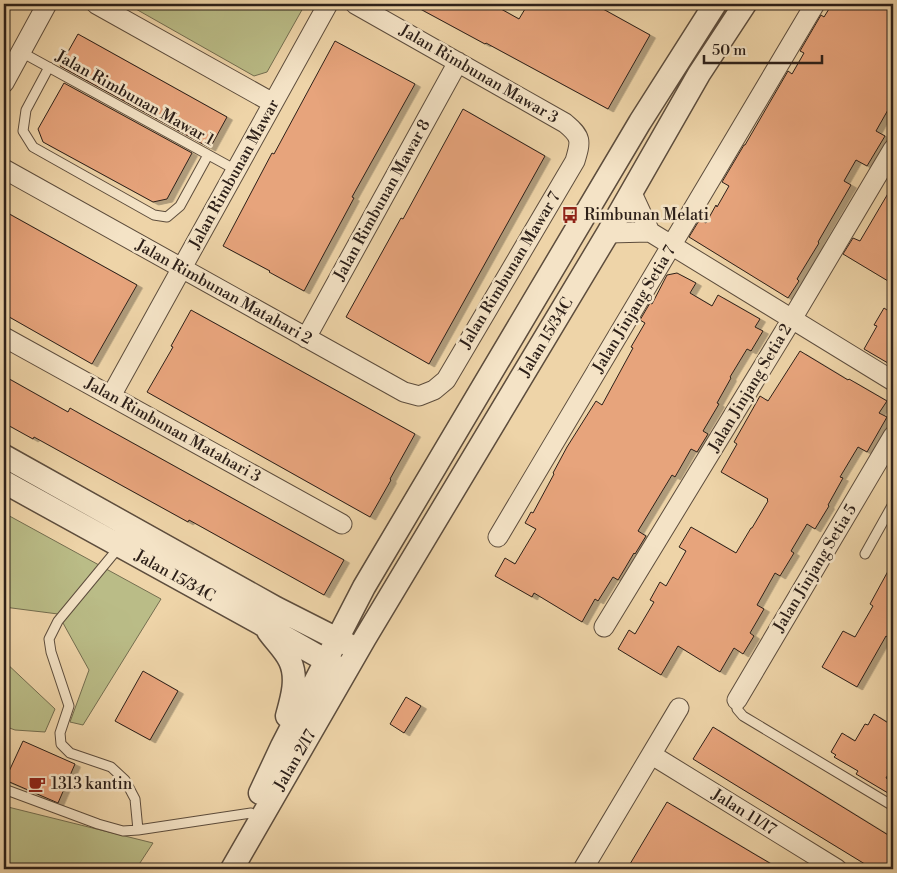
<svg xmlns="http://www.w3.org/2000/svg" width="897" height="873" font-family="'Libre Bodoni',serif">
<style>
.green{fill:#babc87;stroke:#746e50}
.building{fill:#e7a47b;stroke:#2d2019;filter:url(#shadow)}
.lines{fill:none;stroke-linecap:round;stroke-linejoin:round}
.service-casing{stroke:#5d4d3d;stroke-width:11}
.minor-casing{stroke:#5d4d3d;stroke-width:21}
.tertiary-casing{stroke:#5d4d3d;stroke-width:25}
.service{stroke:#f4e3c6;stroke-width:9}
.minor{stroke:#f4e3c6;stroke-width:19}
.tertiary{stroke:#f4e3c6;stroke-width:22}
.labels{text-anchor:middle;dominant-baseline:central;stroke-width:5;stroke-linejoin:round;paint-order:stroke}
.street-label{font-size:16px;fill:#2d2019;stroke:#f4e3c6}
.poi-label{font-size:16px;fill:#2d2019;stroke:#f4e3c6;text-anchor:start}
</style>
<defs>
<filter id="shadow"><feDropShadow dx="5.5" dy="3" stdDeviation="0" flood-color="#0004"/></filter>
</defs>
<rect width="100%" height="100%" fill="#eed4a8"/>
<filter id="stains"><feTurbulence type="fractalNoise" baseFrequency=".004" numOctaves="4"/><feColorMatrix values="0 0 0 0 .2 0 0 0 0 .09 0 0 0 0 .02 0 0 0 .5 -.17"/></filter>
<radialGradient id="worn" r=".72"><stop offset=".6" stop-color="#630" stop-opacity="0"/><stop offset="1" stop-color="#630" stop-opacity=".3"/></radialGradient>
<!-- green -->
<path class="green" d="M127,4H302L303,8L267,72L254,76Z
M4,513L161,599L83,725L70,722L89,670L58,614L4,607Z
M4,661L55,709L45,732L15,730L4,726Z
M4,806L153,843L136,869H4Z"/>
<!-- building -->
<path class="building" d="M411,4H492L519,19L528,4H594L650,35L608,109L486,43L485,44Z
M832,4H893V101L876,131L885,136L867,166L856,160L844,181L851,185L818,242L819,243L797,279L799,281L788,298L689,237L700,219L706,223L716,205L717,207L729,186L722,182L744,145H745L788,71L792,74L804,53L800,51L821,15L824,17Z
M78,34L227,117L210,148L60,66Z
M335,41L415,84L352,197L354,198L304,291L269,272L270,271L223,246L272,153L274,154Z
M64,83L192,153L167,199L153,202L43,142L38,129Z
M463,109L545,156L429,364L346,317L401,218L403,219Z
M893,185V284L843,254L853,238L860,241Z
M4,211L137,285L92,364L4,314Z
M677,273L696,283L690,293L712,306L718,295L760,319L755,327L763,331L751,351L747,349L730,377L731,378L717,403L719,404L703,431L708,434L697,452L691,449L675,477L672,475L638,531L646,536L635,554L634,553L618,580L613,577L598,601L595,599L582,622L534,593L532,597L495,576L505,558L515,564L536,529L525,523L531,512L533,513L554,474L553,473L567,447L596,401L602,405L633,348L631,347L645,323L640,320L650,303L652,304L667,275Z
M884,308L893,314V366L864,349L877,326L874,325Z
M191,310L415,434L390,479L391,480L370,517L147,392L173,347L171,346Z
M800,351L848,380L849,379L887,401L879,413L887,417L867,452L858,447L840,477L843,478L828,505L829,506L815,529L807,524L791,551L794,553L780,576L775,573L757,605L764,609L750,633L754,636L743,654L734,648L720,672L678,646L661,675L618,649L629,630L635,634L654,602L650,600L660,582L666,586L686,551L679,547L691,527L736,553L751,528H752L768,501L767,500L768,499L721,472L737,444L734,442L760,396L768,401Z
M4,376L68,412L70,408L84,416L344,560L324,595L189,520L188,522L34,437L33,439L4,423Z
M893,562V640L886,636L857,687L822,667L843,631L855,637L873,606L870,604Z
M143,671L178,691L150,740L115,721Z
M406,697L421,706L404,733L390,724Z
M874,714L893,726V766L886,778L893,782V796L856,774L858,771L834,757L836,755L831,752L842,733L855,741L865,724L868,725Z
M713,727L893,838V869H873L693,759Z
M23,741L75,764L58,803L5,780Z
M667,802L756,855L780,869H627Z"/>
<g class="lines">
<!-- service casing -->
<g class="service-casing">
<path id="service" d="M21,52L236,170
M49,67L26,110L23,131L33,147L154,215L167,217L180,206L208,155
M120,546L58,621L49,639L51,652L69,706L60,733L61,744L70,753L111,767L125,780L135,799L138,830
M865,554L893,504
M737,700V709L743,716L893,806
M4,789L98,824L123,831L138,830L251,813"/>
</g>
<!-- minor casing -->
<g class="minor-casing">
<path id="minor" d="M96,4L273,103
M4,83L47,4
M4,169L404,392L419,396L434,390L446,380L575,161C581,141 582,137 565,123L355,4
M650,232L893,381
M608,233L650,232L631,191
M4,337L342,524
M306,338L458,62
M111,396L328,4
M498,537L815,4
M604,627L792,319L893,149
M737,700L893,436
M652,755L837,869
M583,869L679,708"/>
</g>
<!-- tertiary casing -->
<g class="tertiary-casing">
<path id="tertiary" d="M4,456L276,608L351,646
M4,482L265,626L339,668
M268,631C275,641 285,650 290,661C298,678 292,698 287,716
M260,793L282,746L364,587L640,122L715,4
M232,869L365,638L608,233L699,74L745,4"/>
</g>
<!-- service -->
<use href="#service" class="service"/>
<!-- minor -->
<use href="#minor" class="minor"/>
<!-- tertiary -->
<use href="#tertiary" class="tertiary"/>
</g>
<!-- icons -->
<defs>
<g id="bus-bare" transform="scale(1.35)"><path d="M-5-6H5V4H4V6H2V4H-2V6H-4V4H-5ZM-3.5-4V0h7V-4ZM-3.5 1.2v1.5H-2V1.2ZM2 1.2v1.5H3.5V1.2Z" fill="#8f2418" stroke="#f4e3c6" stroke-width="2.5" paint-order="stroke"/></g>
<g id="cafe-bare" transform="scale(1.35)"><path d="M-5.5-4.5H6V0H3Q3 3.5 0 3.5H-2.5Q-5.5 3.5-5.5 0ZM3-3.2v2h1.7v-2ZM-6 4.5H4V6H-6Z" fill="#8f2418" stroke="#f4e3c6" stroke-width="2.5" paint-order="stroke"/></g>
</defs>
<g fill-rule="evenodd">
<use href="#bus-bare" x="570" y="215"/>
<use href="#cafe-bare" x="37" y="784"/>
</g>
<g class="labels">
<!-- street labels -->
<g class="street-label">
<text transform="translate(479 74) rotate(30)">Jalan Rimbunan Mawar 3</text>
<text transform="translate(135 98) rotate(29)">Jalan Rimbunan Mawar 1</text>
<text transform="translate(234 174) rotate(-61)">Jalan Rimbunan Mawar</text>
<text transform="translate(382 200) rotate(-61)">Jalan Rimbunan Mawar 8</text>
<text transform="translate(510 270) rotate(-59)">Jalan Rimbunan Mawar 7</text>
<text transform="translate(224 292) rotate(29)">Jalan Rimbunan Matahari 2</text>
<text transform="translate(634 309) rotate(-59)">Jalan Jinjang Setia 7</text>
<text transform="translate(546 337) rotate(-59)">Jalan 15/34C</text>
<text transform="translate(750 388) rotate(-59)">Jalan Jinjang Setia 2</text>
<text transform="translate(173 430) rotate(29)">Jalan Rimbunan Matahari 3</text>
<text transform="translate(815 568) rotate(-59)">Jalan Jinjang Setia 5</text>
<text transform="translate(175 576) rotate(29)">Jalan 15/34C</text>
<text transform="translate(295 760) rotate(-60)">Jalan 2/17</text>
<text transform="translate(744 812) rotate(32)">Jalan 11/17</text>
</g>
<!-- poi labels -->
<g class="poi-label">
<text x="584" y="215">Rimbunan Melati</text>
<text x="51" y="784">1313 kantin</text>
</g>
</g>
<!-- margin -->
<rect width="897" height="873" fill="none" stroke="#eed4a8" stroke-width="20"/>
<rect x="5" y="5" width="887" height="863" fill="none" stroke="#2d2019" stroke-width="2.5"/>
<rect x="10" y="10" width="877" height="853" fill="none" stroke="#2d2019"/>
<!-- scale -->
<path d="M704 55v8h118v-8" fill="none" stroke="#2d2019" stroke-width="2.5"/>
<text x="712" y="55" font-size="15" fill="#2d2019" stroke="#f4e3c6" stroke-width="4" paint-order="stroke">50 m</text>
<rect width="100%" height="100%" filter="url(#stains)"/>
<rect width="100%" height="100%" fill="url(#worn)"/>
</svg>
